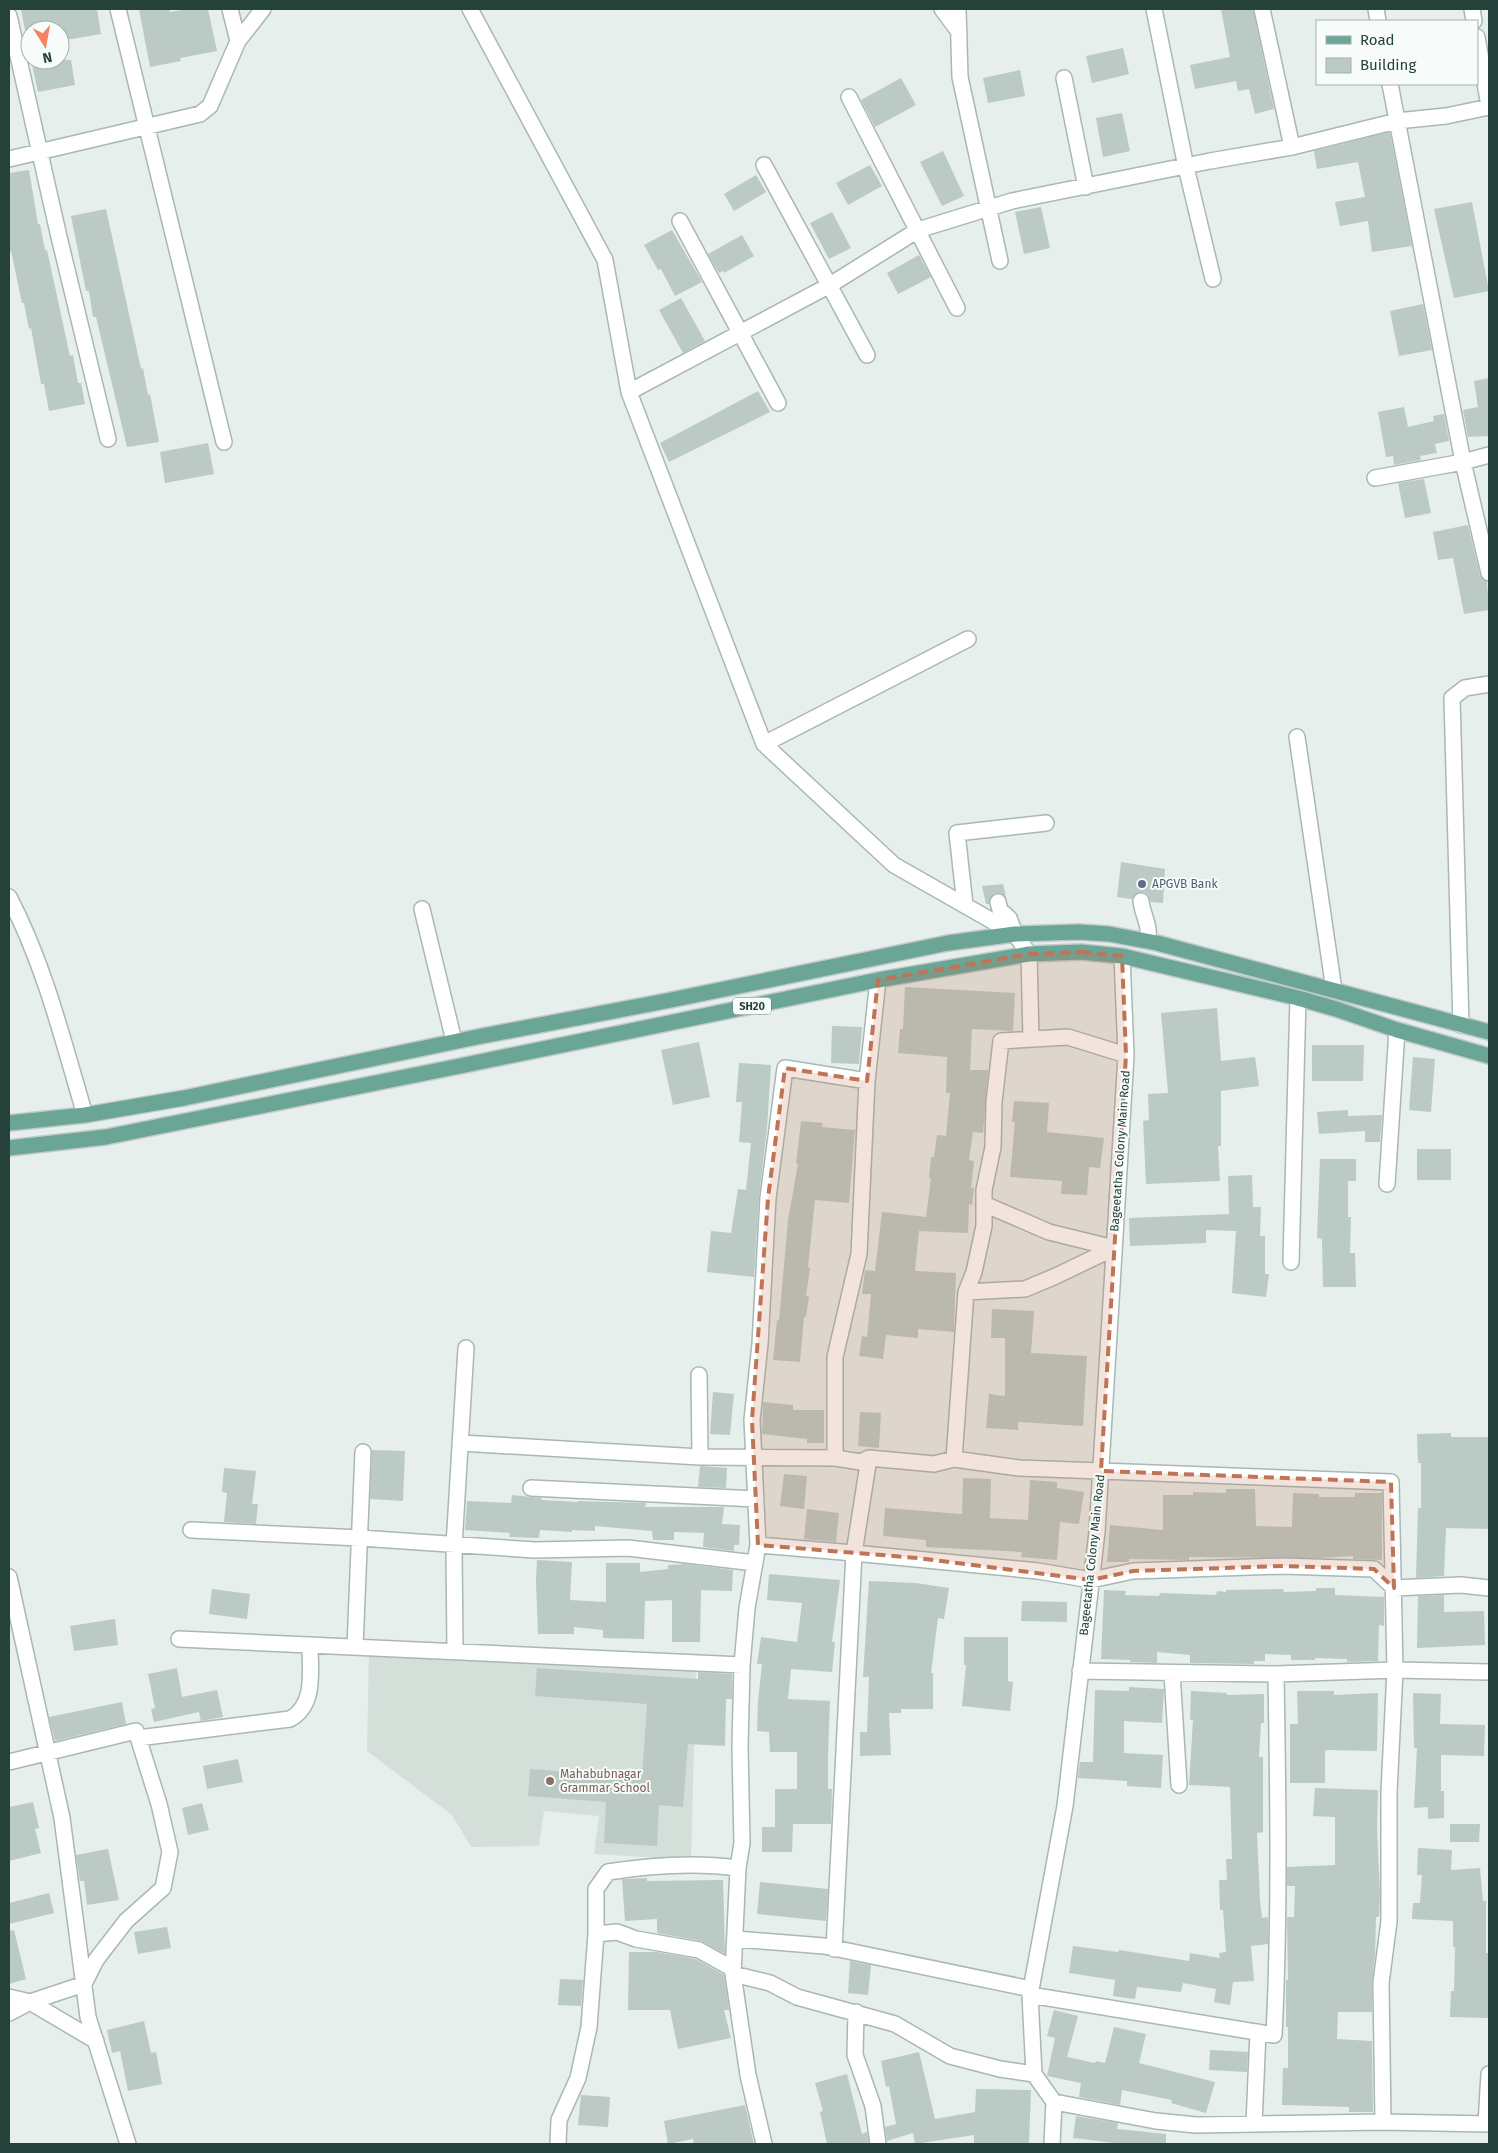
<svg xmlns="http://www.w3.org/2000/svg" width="1498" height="2153" font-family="'Fira Sans',sans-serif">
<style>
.built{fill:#d4dfda}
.building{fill:#bbcac4}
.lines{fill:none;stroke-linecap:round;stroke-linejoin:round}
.minor-casing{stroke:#a8b8b2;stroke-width:18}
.major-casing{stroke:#c2cac8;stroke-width:18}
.minor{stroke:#fff;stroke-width:15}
.major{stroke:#6aa596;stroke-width:15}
.marked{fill:#c07456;fill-opacity:0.2;stroke:#c07456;stroke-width:4;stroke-dasharray:10 6;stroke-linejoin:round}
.service-dot{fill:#5c6f8a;stroke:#f7fbf9;stroke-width:2}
.education-dot{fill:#8d6e63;stroke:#f7fbf9;stroke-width:2}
.labels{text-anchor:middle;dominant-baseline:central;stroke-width:4;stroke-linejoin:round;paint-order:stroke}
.shield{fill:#f7fbf9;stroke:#637a73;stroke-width:1}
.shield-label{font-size:11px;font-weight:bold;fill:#24423a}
.service-label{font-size:12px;fill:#4e5e75;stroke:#f7fbf9;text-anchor:start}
.street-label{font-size:12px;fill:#24423a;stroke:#f7fbf9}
.education-label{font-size:12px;fill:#785e54;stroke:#f7fbf9;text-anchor:start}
</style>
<rect width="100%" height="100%" fill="#e6efeb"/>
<!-- built -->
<path class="built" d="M369,1648L696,1671L691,1860L594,1854L599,1816L544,1811L539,1846L471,1847L452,1815L367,1751Z"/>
<!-- building -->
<path class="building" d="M21,9H97L101,34L60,41V30H25Z
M139,9H169L170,12L188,9H208L217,51L180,58L181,61L150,67Z
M1221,9H1253L1274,109L1255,114L1249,89L1238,91L1236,81L1195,89L1190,65L1230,57Z
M1123,48L1129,74L1092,83L1086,56Z
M31,60H71L75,85L38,92Z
M1020,70L1025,96L988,103L983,78Z
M901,78L916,105L875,127L861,100Z
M1122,113L1130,151L1103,157L1096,118Z
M1390,132L1412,246L1372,252L1368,221L1340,226L1335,202L1365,197L1358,162L1317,169L1314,151Z
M943,151L964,196L942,206L920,162Z
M870,165L882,186L848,205L836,183Z
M29,170L38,224H40L45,250H47L70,356L73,355L78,383H81L85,404L49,411L44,384H41L31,328L29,329L24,303H22L11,251L9,252V173Z
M756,175L766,192L734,211L724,194Z
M1472,202L1489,291L1454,298L1434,209Z
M1041,207L1050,248L1024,254L1015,212Z
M106,209L141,369L143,368L148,395L150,394L159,442L127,447L96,317H93L89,291H86L71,216Z
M832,212L851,248L829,259L810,223Z
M672,230L702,282L675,296L661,269L658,270L644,245Z
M742,235L754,256L724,273L723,271L719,273L708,254Z
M919,255L931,277L898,294L887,273Z
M681,298L705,341L683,353L659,310Z
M1423,304L1432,350L1399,356L1390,311Z
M1489,378V436L1468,437L1463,410L1478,407L1474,381Z
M758,391L770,412L669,462L660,443Z
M1404,407L1408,427L1434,421L1433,416L1444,414L1449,441L1435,444L1437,453L1420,456L1421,460L1394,465L1393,456L1386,457L1378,412Z
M208,443L214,474L165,483L160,452Z
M1424,479L1431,513L1405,518L1398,483Z
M1468,525L1480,575L1487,582L1489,610L1464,614L1453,558L1438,560L1433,532Z
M1121,862L1165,869L1163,903L1151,902L1148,895L1144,892L1135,894L1132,899L1117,897Z
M1003,884L1006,897L1001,893H995L991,896L989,904H986L982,886Z
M905,987L1015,993L1013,1031L972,1029L970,1070H988L983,1133L973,1132L969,1160L974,1161L971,1188H974L972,1205L969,1204L968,1233L919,1231L915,1271L956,1273L954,1332L918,1329V1338L886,1335L883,1359L859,1356L862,1336L867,1337L871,1294H862L865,1270L875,1271L882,1212L926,1217L931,1178H929L931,1157H934L937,1135L946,1136L950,1093H946L947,1057L898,1053L900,1029H903Z
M1217,1008L1221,1061L1255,1057L1259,1086L1221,1091V1146H1218L1220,1181L1146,1184L1143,1121L1149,1120L1148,1094L1168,1093L1161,1013Z
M832,1026L862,1027L859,1064L831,1063Z
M699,1042L710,1097L673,1105L661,1050Z
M1312,1045H1364L1363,1081H1312Z
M1413,1057L1435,1059L1431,1112L1409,1110Z
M739,1063L771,1065L767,1128L759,1197L754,1277L707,1272L711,1231L731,1233L738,1189L746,1190L751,1143L739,1142L742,1102H736Z
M1014,1101L1049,1103L1047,1132L1104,1138L1100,1168L1089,1167L1087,1195L1061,1194L1062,1181L1010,1177L1015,1122H1012Z
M1348,1110V1116L1382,1115L1380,1142H1365V1131L1319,1134L1317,1112Z
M801,1121L823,1123L822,1127L855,1130L849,1203L815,1200L808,1267L810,1268L806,1296L809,1297L806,1317H804L800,1362L773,1360L777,1320L779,1321L788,1220L798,1164L796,1163Z
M1417,1149H1451V1180H1417Z
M1320,1159H1356V1181H1348V1217H1351L1350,1253H1355L1356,1287H1323L1322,1239L1317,1238Z
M1252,1175L1253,1207H1261L1260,1236H1265V1274H1269L1266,1297L1232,1293L1236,1231L1206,1230V1243L1130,1246L1129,1218L1229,1214L1228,1176Z
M992,1309L1034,1311L1031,1353L1087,1356L1083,1426L1018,1422V1430L986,1428L989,1394L1005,1396V1338H991Z
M713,1392L734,1394L730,1435L710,1434Z
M763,1402L793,1405V1410H824V1443H807V1439L762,1434Z
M860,1412L881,1413L879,1448L858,1446Z
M1451,1433V1437H1489V1529L1446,1528L1444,1576L1416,1578L1418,1508H1421V1463H1418L1417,1434Z
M372,1450L405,1451L403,1501L370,1499Z
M700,1466L727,1468L726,1488L698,1487Z
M224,1468L256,1471L252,1504H258L256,1524L224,1522L227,1493L222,1492Z
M784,1474L807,1476L804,1509L780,1506Z
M963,1478L991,1479L990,1518L1028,1520L1030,1480L1057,1482V1488L1084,1492L1079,1524L1060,1522L1057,1560L1021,1557L1022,1552L926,1547V1540L883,1536L885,1508L962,1514Z
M1226,1489H1255L1256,1526L1292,1527L1293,1493L1319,1494V1497H1355V1493H1382V1560L1353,1559V1556L1318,1558L1189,1557V1560L1129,1559V1562H1107L1110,1525L1163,1530V1495H1193V1492L1226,1493Z
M512,1495L541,1498V1500L578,1502V1501L646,1503L645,1507H724L722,1524L740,1525L739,1545H734V1551L703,1547L704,1533L674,1532V1540H653L652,1531L595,1526V1531L572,1530V1532L540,1530L539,1538L509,1537L510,1533L465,1530L467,1501L511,1503Z
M807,1509L839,1513L836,1542L804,1539Z
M537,1560L572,1562L570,1600L606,1602V1563H640V1572L668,1569V1565L685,1564L733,1570L732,1591L701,1590L700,1642H672V1600L645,1601L644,1639L603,1638V1630L574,1627V1634H538L536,1581Z
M769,1574L840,1580L832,1642H835L832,1672L791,1669L788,1699L830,1701L828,1756V1789H832L831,1824H793L792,1852H762V1827H775V1789H797V1752H770L769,1732L757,1731L758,1701L762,1664H757L761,1637L797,1642L802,1603L767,1600Z
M869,1581L916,1583L949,1588L944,1619L938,1618L931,1673H933V1709H901V1713H889L891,1755L860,1756V1732H867L869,1677H863Z
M1316,1588H1335V1595L1384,1597V1626L1379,1625L1378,1661L1347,1662V1659L1315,1658V1660H1291V1655L1265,1654V1661H1254V1664L1190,1663V1655L1157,1652V1663L1130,1662V1660L1101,1659L1104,1590L1126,1591L1125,1595L1159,1596L1160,1593L1216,1595L1217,1591L1226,1592V1590L1283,1589L1284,1592L1316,1591Z
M212,1589L250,1594L247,1619L209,1614Z
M1444,1595V1612L1484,1611L1485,1645L1417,1648L1418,1596Z
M1022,1601L1067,1602V1622L1021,1621Z
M115,1619L118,1645L74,1651L70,1626Z
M964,1637H1008V1681L1013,1682L1010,1711L962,1706L966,1665H964Z
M177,1668L182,1697L217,1690L223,1717L201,1721L199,1712L154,1722L151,1709L155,1708L148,1674Z
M537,1668L698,1679V1672L732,1674V1699H726L725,1746L688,1744L683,1807L659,1805L657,1846L604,1843L606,1802L528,1796L530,1769L642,1777L647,1704L535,1696Z
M1129,1687L1164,1689L1162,1723L1124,1721V1753L1163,1755L1161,1788L1127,1786V1781L1078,1778L1080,1762H1093L1095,1690L1129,1691Z
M1191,1691L1227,1693V1695L1264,1694V1723H1261L1259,1757H1263V1832L1257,1833L1260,1901L1262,1918L1268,1917V1944L1251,1946L1254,1981L1233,1982L1230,2005L1214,2002L1216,1989L1183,1983L1181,1992L1137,1987L1135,1999L1113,1996L1115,1980L1069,1973L1073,1946L1118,1952L1119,1950L1189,1961L1190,1953L1220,1958L1219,1953L1226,1952L1223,1910H1220L1219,1880H1227L1226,1859H1232L1230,1787L1189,1785L1193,1720H1190Z
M1297,1691H1334V1695L1378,1693L1377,1751L1328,1750L1325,1751V1783H1290V1724H1298Z
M1413,1693L1441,1694L1440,1724L1485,1725L1484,1756L1441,1755V1791H1444V1818L1428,1819V1807L1414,1808L1417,1748H1414Z
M122,1702L126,1724L55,1741L49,1717Z
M238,1759L243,1782L207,1789L203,1766Z
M1315,1788L1378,1790L1377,1828L1380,1894L1379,1917H1376L1375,1955L1372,1983V2012H1338L1337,2039L1372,2041L1373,2112H1349V2107L1282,2105L1283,2068H1288V2027H1286V1980H1288L1287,1917H1294L1295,1886H1287V1867L1335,1865V1817L1313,1816Z
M33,1802L39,1828L35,1829L41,1853L9,1861V1807Z
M202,1803L209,1830L188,1835L182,1808Z
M1450,1824H1480L1479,1842H1450Z
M1418,1848L1452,1850L1451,1870L1480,1868L1483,1901H1486V1953H1489V2018L1450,2017L1451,1991H1454L1455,1947H1453V1921L1412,1919L1413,1903H1420L1422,1875H1417Z
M108,1849L119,1900L87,1905L84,1881H80L76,1855Z
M647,1878V1881L723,1880L725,1954L701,1941L657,1933V1919L625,1921L622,1879Z
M760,1882L828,1889L826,1921L757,1914Z
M49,1893L54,1913L9,1924V1903Z
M167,1927L171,1948L138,1954L134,1932Z
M14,1930L26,1979L9,1984V1931Z
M629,1952H657L696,1959L724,1975L729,2010H724L731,2038L678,2049L670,2010H628Z
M850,1961L871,1965L868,1995L848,1993Z
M560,1979L583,1980L581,2006L558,2005Z
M1054,2010L1078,2016L1067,2057L1095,2063L1096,2061L1105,2063L1114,2027L1146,2034L1139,2063L1215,2082L1206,2113L1171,2103L1172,2100L1122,2090L1120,2105L1079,2097L1081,2083L1047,2076L1055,2038L1047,2036Z
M144,2021L151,2053L156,2052L162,2084L128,2091L120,2051L112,2053L107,2030Z
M1210,2050L1248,2052L1247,2072L1209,2070Z
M919,2052L935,2119L975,2112L976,2089L1031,2090L1029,2144H974V2135L915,2144L913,2133L887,2141L885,2127L896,2124L889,2086L886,2087L881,2061Z
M847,2074L862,2134L867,2132L869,2144H827L820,2112L823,2111L815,2083Z
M581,2095L610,2097L608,2127L578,2125Z
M745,2105L754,2144H694L693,2139L668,2144L664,2121Z
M1076,2116L1118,2123L1117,2129L1166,2134V2144H1123L1073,2138Z"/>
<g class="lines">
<!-- minor casing -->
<g class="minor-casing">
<path id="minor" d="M118,9L224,442
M230,9L238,41
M470,9L605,260L629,392L764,744L894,865L1015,934L1029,954L1031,1039
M942,9L959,32
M958,9L960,77L1000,261
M1154,9L1186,167L1213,279
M1262,9L1292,147
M1376,9L1378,21
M1472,9L1474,21
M9,16L59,237L108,439
M1477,37L1489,106
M1064,78L1086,187
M1390,84L1463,462L1489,573
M849,97L957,308
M9,159L200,114L210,106L238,41L263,9
M764,165L867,355
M680,221L778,403
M629,392L830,285L918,230L1012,201L1210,161L1292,147L1397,121L1446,116L1489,107
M1375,478L1463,462L1489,455
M1297,737L1334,990
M764,744L968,639
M9,897C45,966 63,1041 85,1115
M1141,901C1143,917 1150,923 1148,941
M998,902L1000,910L1009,918L1015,934
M965,905L957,833L1046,823
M422,909L454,1041
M1461,1025L1452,698L1465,688L1489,684
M867,1081L859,1254L835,1357V1458L861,1462L869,1458L854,1553L758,1545L752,1420L760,1344L768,1198L785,1068L867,1081L878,980
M1387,1184L1397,1030
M984,1204L1049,1232L1114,1248
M1114,1248L1056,1276L1025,1289L966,1292L974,1272L984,1226V1190L993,1147L994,1102L1001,1041L1068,1037L1126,1055
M1291,1262L1298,998
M699,1375L700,1457
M461,1443L700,1457L835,1458
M869,1458L934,1464L954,1459L1019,1468L1101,1471L1391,1482L1395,1670L1276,1674C1278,1795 1280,1915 1274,2035L1030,1995
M954,1459L966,1292
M531,1488L756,1499
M191,1530L360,1538L535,1550L628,1548L755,1563
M758,1545L747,1608L742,1665L740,1747L742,1843L738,1868L733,1974L770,1983L797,1997L895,2024L950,2056L1000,2069L1034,2074
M9,1577L62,1818L88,2017L128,2144
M179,1639L742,1665
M355,1647L363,1452
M455,1652L454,1546L466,1348
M1080,1671L1276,1674
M1172,1673L1179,1785
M138,1738L290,1719C316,1705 310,1671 310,1645
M9,1762L136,1731L159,1804L170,1852L163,1888L126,1921L96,1960L84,1984L30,2002L96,2041
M596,1934L617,1932L636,1939L699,1950L733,1969
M736,1939L824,1946L1031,1989
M834,1949L854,1553L1038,1571L1091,1580L1133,1571L1283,1566L1374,1569L1394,1588L1461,1585L1489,1588
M733,1974L748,2075L764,2144
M9,1997L30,2002L9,2013
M856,2012L855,2055L873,2106L878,2144
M1054,2102L1156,2121L1196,2125L1383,2122L1489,2124
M1383,2122L1381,1983L1389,1921V1792L1395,1670L1489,1672
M1254,2124L1258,2032
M1486,2124L1489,2074
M558,2144L559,2120L578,2078L589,2027L596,1934V1889L608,1872C652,1865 694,1862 738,1868
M1052,2144L1054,2102L1034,2074L1030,1995L1065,1806L1097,1532L1126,1055L1122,956"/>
</g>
<!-- major casing -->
<g class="major-casing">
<path id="major" d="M9,1123L85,1115L184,1098L477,1037L666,1001L948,943L1015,934L1079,932L1109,934L1157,943L1489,1032
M9,1148L106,1137L460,1066L878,980L1029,954L1081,952L1122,956L1298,998L1336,1009L1397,1030L1489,1056"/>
</g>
<!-- minor -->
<use href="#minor" class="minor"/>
<!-- major -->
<use href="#major" class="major"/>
</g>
<!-- marked area -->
<path class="marked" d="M1081,952L1122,956L1126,1055L1101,1471L1391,1482L1394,1588L1374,1569L1283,1566L1133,1571L1091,1580L918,1558L758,1545L752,1420L768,1198L785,1068L867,1081L878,980L1029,954Z"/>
<!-- markers -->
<circle class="service-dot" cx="1142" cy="884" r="5"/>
<circle class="education-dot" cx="550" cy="1781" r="5"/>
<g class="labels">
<!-- shield labels -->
<rect class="shield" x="733" y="997.5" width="38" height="17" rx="4"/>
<g class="shield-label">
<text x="752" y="1006">SH20</text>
</g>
<!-- service labels -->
<g class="service-label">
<text x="1152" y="884">APGVB Bank</text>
</g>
<!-- street labels -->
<g class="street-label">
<text transform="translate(1120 1151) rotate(-86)">Bageetatha Colony Main Road</text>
<text transform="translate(1092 1555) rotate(-84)">Bageetatha Colony Main Road</text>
</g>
<!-- education labels -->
<g class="education-label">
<text x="560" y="1774">Mahabubnagar<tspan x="560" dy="14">Grammar School</tspan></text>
</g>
</g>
<!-- border -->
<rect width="1498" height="2153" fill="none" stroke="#24423a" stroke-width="20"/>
<!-- legend -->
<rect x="1316" y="20" width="162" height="65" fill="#f7fbf9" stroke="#a3b1ad"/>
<rect x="1326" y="36" width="25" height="8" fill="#6aa596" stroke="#a3b1ad"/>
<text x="1360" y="45" font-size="15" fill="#24423a">Road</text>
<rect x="1326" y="58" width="25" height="15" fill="#bbcac4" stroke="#a3b1ad"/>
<text x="1360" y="70" font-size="15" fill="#24423a">Building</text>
<!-- north arrow -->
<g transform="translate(45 45) rotate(169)"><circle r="24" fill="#f7fbf9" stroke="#a3b1ad"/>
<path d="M0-4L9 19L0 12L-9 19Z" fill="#f4845f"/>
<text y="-8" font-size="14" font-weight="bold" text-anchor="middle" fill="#24423a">N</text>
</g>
</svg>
